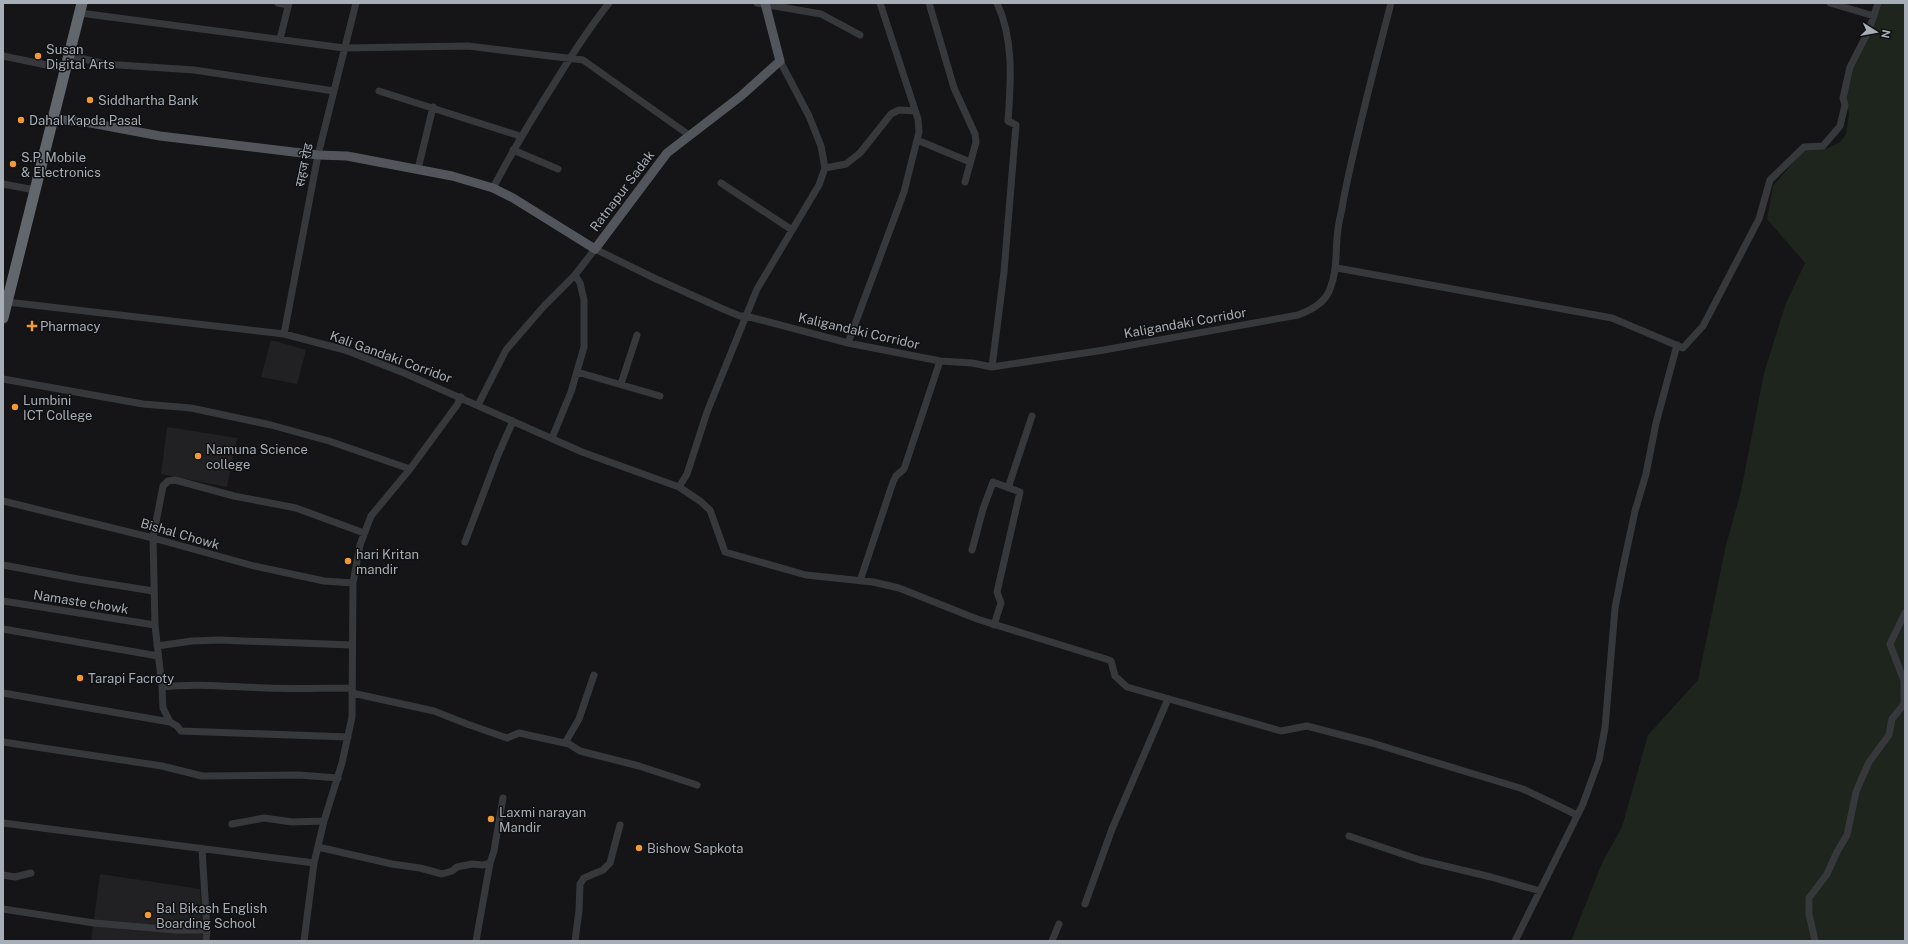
<svg xmlns="http://www.w3.org/2000/svg" width="1908" height="944" font-family="'Public Sans','Noto Sans Devanagari',sans-serif">
<style>
.built{fill:#212124}
.green{fill:#1d251d}
.lines{fill:none;stroke-linecap:round;stroke-linejoin:round}
.minor{stroke:#36383c;stroke-width:7}
.major{stroke:#52555b;stroke-width:9}
.highway{stroke:#62666d;stroke-width:11}
.poi-dot{fill:#f09935;stroke:#101012;stroke-width:1.5}
.labels{text-anchor:middle;dominant-baseline:central;stroke-width:3;stroke-linejoin:round;paint-order:stroke}
.poi-label{font-size:13px;fill:#a7aeb7;stroke:#101012;text-anchor:start}
.street-label{font-size:13px;fill:#a7aeb7;stroke:#101012}
</style>
<rect width="100%" height="100%" fill="#151517"/>
<!-- built -->
<path class="built" d="M271,340L306,350L297,384L261,377Z
M167,427L237,438L227,487L161,474Z
M100,874L200,889L203,941H91Z"/>
<!-- green -->
<path class="green" d="M1882,3H1905V941H1571L1602,863L1622,827L1648,735L1698,680L1726,545L1741,491L1764,373L1786,303L1805,263L1767,219L1773,186L1804,150L1828,148L1840,142L1846,134L1849,115L1846,93L1853,68Z"/>
<g class="lines">
<!-- minor -->
<path class="minor" d="M278,3L288,5
M757,3L821,14L860,35
M929,3L954,88L975,134L976,142L965,182
M1830,3L1874,16
M80,13L344,48L468,46L583,60L689,135
M280,39L289,3
M69,55L104,64L194,70L334,91
M3,56L66,69
M379,91L520,136
M917,140L970,162
M513,150L558,169
M825,168L846,164L860,153L891,114L899,110L915,111
M418,169L433,107
M721,183L792,230
M3,184L35,190
M493,188C513,150 534,115 557,79C573,53 590,27 609,3
M1337,268L1612,318L1683,348L1703,326L1759,219L1770,180L1804,147L1823,146L1840,126L1845,105L1843,98L1850,67L1869,30L1878,3
M7,302L284,334L345,350L404,373L582,452L679,487L700,501L710,510L725,552L806,575L873,582L899,588L977,619L1106,659L1111,661L1115,676L1127,687L1281,731L1307,726L1372,743L1523,789L1577,815
M284,334L318,155L356,3
M848,343L904,192L919,132L918,119L880,3
M992,367L1004,272L1016,125L1008,121C1011,82 1014,39 997,3
M577,372L660,396
M3,379L143,404L191,408L271,425L329,441L410,469
M621,384L637,335
M478,405L506,350L544,306L575,275L595,249L654,278L723,309L740,316H746L757,289L819,185L825,168L821,146L809,116L780,61
M552,438L571,392L584,347V300L580,283L575,275
M679,487L687,474L707,412L746,316L848,343L940,361L972,363L992,367L1104,350L1298,315C1312,310 1325,303 1330,289C1338,269 1335,250 1338,229C1339,220 1342,211 1343,202C1356,135 1374,69 1391,3
M1008,488L1032,416
M3,501L153,538L254,566L324,581L353,583
M465,542L498,455L513,421
M972,550L983,509L993,482L1020,492L997,592L1001,603L994,625
M3,565L78,579L153,591
M860,581L893,482L896,476L904,469L940,361
M3,601L155,625
M3,629L158,656
M157,646L192,641L219,640L352,645
M162,687L163,708L170,722
M352,688C323,688 295,689 266,688C232,687 197,683 162,687L155,625L153,538L163,486L168,481L175,480L234,496L296,508L364,533
M3,693L170,722L177,726L181,731L348,737
M352,693L434,711L467,724L507,738L519,733L569,744L580,751L639,766L697,785
M3,742L162,766L202,776L299,775L338,778
M565,743L579,719L594,675
M3,823L314,863
M232,824L264,818L292,822L324,821
M1349,836L1420,860L1491,877L1540,891
M318,847L392,864L420,868L442,874L452,871L457,867L472,864L483,865L490,863L494,851L503,798
M202,849L207,930
M3,875L15,877L31,873
M1085,904L1112,829L1168,699
M3,909L94,923L176,930H207L206,941
M304,941L314,863L324,821L342,763L352,717L353,583L360,545L371,516L410,469L457,405L461,397
M476,941L490,863
M575,941L579,911L580,884L584,878L603,870L610,863L620,825
M1052,941L1059,924
M1515,941L1583,804L1599,760L1605,728L1615,608L1622,572L1635,511L1646,474L1656,423L1677,345
M1815,941L1809,914V898L1827,874L1837,852L1847,835L1856,792L1861,780L1869,762L1889,735L1892,719L1904,704V681L1890,644L1905,613"/>
<!-- major -->
<path class="major" d="M53,119L91,123L160,136L318,155L347,156L452,176L493,188L513,198L595,249L667,153L741,96L780,61L765,3"/>
<!-- highway -->
<path class="highway" d="M3,318L82,3"/>
</g>
<!-- markers -->
<g class="poi-dot">
<circle cx="38" cy="56" r="4"/>
<circle cx="90" cy="100" r="4"/>
<circle cx="21" cy="120" r="4"/>
<circle cx="13" cy="164" r="4"/>
<path d="M30 320h4v4h4v4h-4v4h-4v-4h-4v-4h4z"/>
<circle cx="15" cy="407" r="4"/>
<circle cx="198" cy="456" r="4"/>
<circle cx="348" cy="561" r="4"/>
<circle cx="80" cy="678" r="4"/>
<circle cx="491" cy="819" r="4"/>
<circle cx="639" cy="848" r="4"/>
<circle cx="148" cy="915" r="4"/>
</g>
<g class="labels">
<!-- poi labels -->
<g class="poi-label">
<text x="46" y="49">Susan<tspan x="46" dy="15">Digital Arts</tspan></text>
<text x="98" y="100">Siddhartha Bank</text>
<text x="29" y="120">Dahal Kapda Pasal</text>
<text x="21" y="157">S.P. Mobile<tspan x="21" dy="15">&amp; Electronics</tspan></text>
<text x="40" y="326">Pharmacy</text>
<text x="23" y="400">Lumbini<tspan x="23" dy="15">ICT College</tspan></text>
<text x="206" y="449">Namuna Science<tspan x="206" dy="15">college</tspan></text>
<text x="356" y="554">hari Kritan<tspan x="356" dy="15">mandir</tspan></text>
<text x="88" y="678">Tarapi Facroty</text>
<text x="499" y="812">Laxmi narayan<tspan x="499" dy="15">Mandir</tspan></text>
<text x="647" y="848">Bishow Sapkota</text>
<text x="156" y="908">Bal Bikash English<tspan x="156" dy="15">Boarding School</tspan></text>
</g>
<!-- street labels -->
<g class="street-label">
<text transform="translate(304 165) rotate(-78)">सहज रोड</text>
<text transform="translate(622 191) rotate(-53)">Ratnapur Sadak</text>
<text transform="translate(1185 323) rotate(-10)">Kaligandaki Corridor</text>
<text transform="translate(859 331) rotate(13)">Kaligandaki Corridor</text>
<text transform="translate(391 357) rotate(20)">Kali Gandaki Corridor</text>
<text transform="translate(180 534) rotate(16)">Bishal Chowk</text>
<text transform="translate(81 602) rotate(9)">Namaste chowk</text>
</g>
</g>
<!-- border -->
<rect width="1908" height="944" fill="none" stroke="#a7aeb7" stroke-width="8"/>
<!-- north arrow -->
<g transform="translate(1876 32) rotate(101)" stroke="#101012" stroke-width="3" paint-order="stroke">
<path d="M0-3L7 15L0 10L-7 15Z" fill="#a7aeb7"/>
<text y="-6" font-size="11" font-weight="bold" text-anchor="middle" fill="#a7aeb7">N</text>
</g>
</svg>
